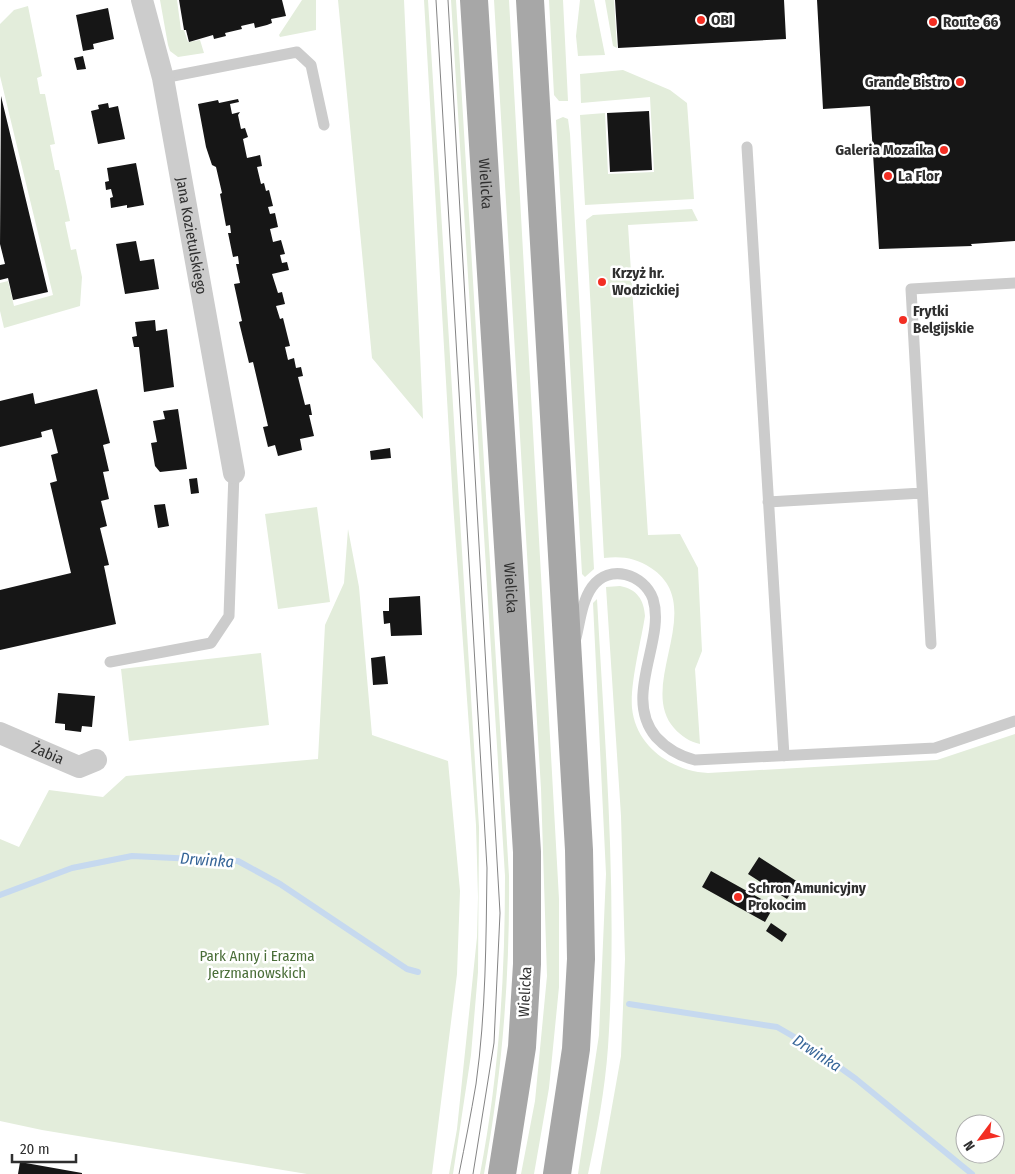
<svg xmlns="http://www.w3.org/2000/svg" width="1015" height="1174" font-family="'Fira Sans Condensed',sans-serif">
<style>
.green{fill:#e3eddb;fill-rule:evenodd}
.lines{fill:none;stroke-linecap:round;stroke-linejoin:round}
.stream{stroke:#c6d9ef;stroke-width:6}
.building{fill:#161616}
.service{stroke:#ccc;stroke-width:11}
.minor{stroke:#ccc;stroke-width:22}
.primary{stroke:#a7a7a7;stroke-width:28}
.tram{stroke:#848484;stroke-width:1}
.poi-dot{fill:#f32e23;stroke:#fff;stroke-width:2}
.labels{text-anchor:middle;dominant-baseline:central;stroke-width:5;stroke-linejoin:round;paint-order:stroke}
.poi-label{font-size:15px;font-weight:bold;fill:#2f2f2f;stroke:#fff;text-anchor:start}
.street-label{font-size:15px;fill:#2f2f2f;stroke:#fff}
.park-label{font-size:15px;fill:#4a6e38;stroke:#fff}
.water-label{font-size:16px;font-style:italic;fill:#366598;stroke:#fff}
</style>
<rect width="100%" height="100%" fill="#fff"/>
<!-- green -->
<path class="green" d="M160,0H177L181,30H184L188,42L200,40L204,53L178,57L170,51L168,45Z
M302,0H316V30L280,37L279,35Z
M338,0H404L423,419L372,358Z
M424,0H428L479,827L478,972L471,1055L453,1174H449L457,1129L477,937L478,897L476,825L453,503Z
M451,0H456L509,876C510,977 502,1075 484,1174H480C499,1076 505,976 505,876Z
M494,0H509L559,899V987L549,1088L534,1174H521L535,1101L547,976L541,789Z
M549,0H563L568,101H559L554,95Z
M580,0H594L605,55L578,56L576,36Z
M605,0H614L617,48L613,46Z
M28,6L42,76L37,78L40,94H45L55,144L50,145L55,170H59L70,221L65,222L71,250L76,249L82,277L80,306L4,328L0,311V283L8,281L14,306L53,295L0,76V24L14,10Z
M623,70L670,90L687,103L694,199L585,205L580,115L605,113L608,174L654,172L650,97L581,103L580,74Z
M563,117L568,119L570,134L594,569L585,577L582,574L556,120Z
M692,209L698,221L628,225L648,535L680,534L698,568L702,651L695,669L700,744C690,742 681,736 674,728C636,685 709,606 651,568C636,558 622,556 604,558L586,220L593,215Z
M317,507L330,602L278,609L265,514Z
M348,529L359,587L372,735L448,761L460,891L457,974L432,1174H307L42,1130L0,1121V839L19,847L49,790L103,797L126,776L318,759L325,625L344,583Z
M620,586C637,589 644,600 645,616C641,642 630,683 632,708C636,747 672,771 708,773L937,760L1015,734V1174H600L621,1056L625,959L621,816L606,587ZM965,1124H995V1154H965Z
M597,599C605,747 618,898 608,1047C605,1090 597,1132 588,1174H578L599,1035L606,874L593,603Z
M261,653L269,725L129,741L121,669Z"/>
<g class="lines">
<!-- stream -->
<path class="stream" d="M0,895L72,868L132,856L238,861L280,884L407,969L418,972
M629,1004L777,1027L810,1046L856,1079L972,1174"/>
</g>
<!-- building -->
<path class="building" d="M179,0H282L286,16L271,19L272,23L267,25L255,28L254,23L241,26L242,29L225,33L226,36L214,39L213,35L189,42L186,30H184Z
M615,0H784L786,39L618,48Z
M817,0H1015V241L971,244L972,246L879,249L870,106L823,109Z
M108,8L114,39L93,44L94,49L83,51L76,15Z
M83,56L86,69L77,70L74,58Z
M1,96L48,292L13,300L8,278L0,280V265L5,264L0,244Z
M238,99L239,102L230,104L232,114L240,112L238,115L241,129L245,128L248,137L243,139L247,158L260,155L262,166L257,167L261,184L264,183L266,191L269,190L273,206L268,207L270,214L275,213L278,227L270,229L273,242L281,240L285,254L280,255L282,263L287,262L289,270L272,274L278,293L282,292L285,304L276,306L280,319L283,318L290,346L285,347L288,360L294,358L296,368L301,367L303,376L298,377L305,405L310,404L312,415H309L314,436L300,439L302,450L278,456L275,445L268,447L263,427L268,426L253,362L249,363L239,322L242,321L234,284L240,283L236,264H239L238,256L233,257L228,233H231L230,225L226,226L220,194L222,193L216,167L212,165L206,147L198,104L218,100L219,103Z
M108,103L109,108L118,106L125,139L98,144L91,111L99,109L98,105Z
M649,111L652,170L610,172L607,113Z
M136,163L144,205L127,208V205L111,208L110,198L113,197L111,189L106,190L105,182L109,181L107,168Z
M136,241L140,261L154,259L159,289L125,294L116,244Z
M155,320L156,331L167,329L174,387L144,392L139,347H134L132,337L137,336L135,322Z
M97,389L110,443L103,445L109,471L103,472L109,499L101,501L107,526L100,528L109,565L104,566L116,624L0,650V590L71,573L50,483L57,481L51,455L58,453L52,429L41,432L42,437L0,447V401L33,393L35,404Z
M178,409L187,469L160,472L155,466L151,443L157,442L153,421L165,419L163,411Z
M390,448L391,458L371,460L370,451Z
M197,478L199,493L191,494L189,479Z
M165,504L169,526L158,528L154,505Z
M420,596L422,635L391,636L390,623L384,624L383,611H389V598Z
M385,656L388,684L373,685L371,658Z
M58,693L95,696L92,727L82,726L81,732L65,730V724L55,723Z
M759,857L798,882L787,899L748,874Z
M711,871L774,906L765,922L702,887Z
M771,923L787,934L782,942L766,931Z
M20,1162L82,1173V1174H18Z"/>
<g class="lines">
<!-- service -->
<path class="service" d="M163,78L297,52L311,65L324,125
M747,147L784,756
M768,502L922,493
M576,638C580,622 582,601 592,587C609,563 644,574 653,599C666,641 622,696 656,737C667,749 679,756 695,760L935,748L1015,721
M931,644L911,289L1015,283
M110,662L211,643L229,616L234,473"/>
<!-- minor -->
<g class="minor">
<path id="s1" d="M142,0L163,78L234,473"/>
<path id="s2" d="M0,733L79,767L96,760"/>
</g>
<!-- primary -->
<g class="primary">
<path id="s3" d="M474,0L527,852V964L522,1047L502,1174"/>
<path d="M530,0L579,850L581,959L576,1049L557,1174"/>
</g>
<!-- tram -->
<path class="tram" d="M436,0L487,868C486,940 486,1012 476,1084C471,1114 465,1144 459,1174
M448,0L500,913L494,1043L473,1174"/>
</g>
<!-- markers -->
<g class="poi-dot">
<circle cx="701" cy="20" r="5"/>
<circle cx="933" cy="22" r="5"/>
<circle cx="960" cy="82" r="5"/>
<circle cx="944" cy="150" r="5"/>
<circle cx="888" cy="176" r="5"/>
<circle cx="602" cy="282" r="5"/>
<circle cx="903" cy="320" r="5"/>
<circle cx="738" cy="897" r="5"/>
</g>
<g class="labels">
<!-- poi labels -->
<g class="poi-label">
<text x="711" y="20">OBI</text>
<text x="943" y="22">Route 66</text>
<text x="950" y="82" text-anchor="end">Grande Bistro</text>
<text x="934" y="150" text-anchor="end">Galeria Mozaika</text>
<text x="898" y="176">La Flor</text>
<text x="612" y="273">Krzyż hr.<tspan x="612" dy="17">Wodzickiej</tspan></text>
<text x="913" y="311">Frytki<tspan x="913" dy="17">Belgijskie</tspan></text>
<text x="748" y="888">Schron Amunicyjny<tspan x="748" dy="17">Prokocim</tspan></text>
</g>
<!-- street labels -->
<g class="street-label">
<text stroke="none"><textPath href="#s3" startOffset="184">Wielicka</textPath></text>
<text stroke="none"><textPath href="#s1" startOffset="241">Jana Kozietulskiego</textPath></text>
<text stroke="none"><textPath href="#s3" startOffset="589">Wielicka</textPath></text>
<text stroke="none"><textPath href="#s2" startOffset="52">Żabia</textPath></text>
<text transform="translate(525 992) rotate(-87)">Wielicka</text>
</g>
<!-- park labels -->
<g class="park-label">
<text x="257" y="956">Park Anny i Erazma<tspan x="257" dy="17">Jerzmanowskich</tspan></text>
</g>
<!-- water labels -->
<g class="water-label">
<text transform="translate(207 860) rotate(4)">Drwinka</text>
<text transform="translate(817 1053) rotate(33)">Drwinka</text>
</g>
</g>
<!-- north arrow -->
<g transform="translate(980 1139) rotate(238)"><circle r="24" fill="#ffffff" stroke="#acacac"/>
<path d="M0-4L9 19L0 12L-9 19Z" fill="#f32e23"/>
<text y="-8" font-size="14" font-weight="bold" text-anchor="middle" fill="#2f2f2f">N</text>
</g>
<!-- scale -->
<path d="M12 1154v8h64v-8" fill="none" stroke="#2f2f2f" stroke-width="2.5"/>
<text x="20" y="1154" font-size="15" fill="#2f2f2f" stroke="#ffffff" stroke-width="4" paint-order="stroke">20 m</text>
</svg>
